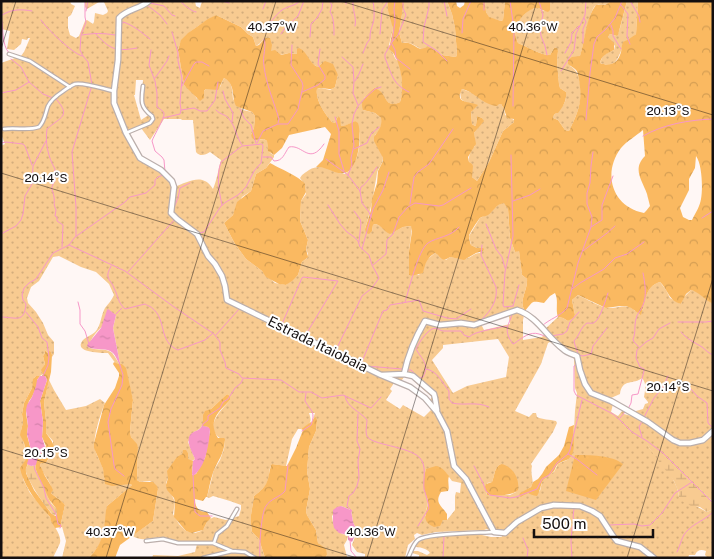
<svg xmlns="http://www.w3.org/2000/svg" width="714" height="559" font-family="'Public Sans',sans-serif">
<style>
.grass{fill:url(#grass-dots);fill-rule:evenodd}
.forest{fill:url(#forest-crowns);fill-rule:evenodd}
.wetland{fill:url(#wetland-marsh)}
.water{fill:url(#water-ripples)}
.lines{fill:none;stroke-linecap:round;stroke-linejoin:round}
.stream{stroke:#f797c8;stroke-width:1}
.street-casing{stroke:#bbafac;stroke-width:5}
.secondary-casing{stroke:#bbafac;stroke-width:7}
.street{stroke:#fff;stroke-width:2.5}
.secondary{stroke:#fff;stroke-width:4.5}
.ticks{fill:none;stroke:#140f0f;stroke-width:1;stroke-opacity:0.45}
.labels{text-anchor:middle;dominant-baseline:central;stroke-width:4;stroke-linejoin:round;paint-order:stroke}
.street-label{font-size:14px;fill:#140f0f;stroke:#fff}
.ticks-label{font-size:12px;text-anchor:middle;fill:#140f0f;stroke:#fff;stroke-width:4;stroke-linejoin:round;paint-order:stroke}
</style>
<defs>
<pattern id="grass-dots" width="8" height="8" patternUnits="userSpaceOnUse" patternTransform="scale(1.25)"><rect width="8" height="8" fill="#f8cb91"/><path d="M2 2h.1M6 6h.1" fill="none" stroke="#d4ad7c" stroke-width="1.8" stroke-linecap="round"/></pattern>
<pattern id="forest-crowns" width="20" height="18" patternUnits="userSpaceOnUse" patternTransform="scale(1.25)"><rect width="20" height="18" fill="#fab961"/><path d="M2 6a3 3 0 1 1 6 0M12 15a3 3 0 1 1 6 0" fill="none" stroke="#d59e53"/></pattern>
<pattern id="wetland-marsh" width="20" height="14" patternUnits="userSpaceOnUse" patternTransform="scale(1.25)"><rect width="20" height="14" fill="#f8cb91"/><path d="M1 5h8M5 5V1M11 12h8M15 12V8" fill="none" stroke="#d4ad7c"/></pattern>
<pattern id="water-ripples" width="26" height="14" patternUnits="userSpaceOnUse" patternTransform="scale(1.25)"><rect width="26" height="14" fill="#f797c8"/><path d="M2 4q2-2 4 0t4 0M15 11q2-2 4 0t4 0" fill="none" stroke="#d381ab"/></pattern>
</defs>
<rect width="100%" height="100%" fill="#fff7f5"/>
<!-- grass -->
<path class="grass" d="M1,1H70L71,4L75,6L71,15L68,17V28L70,35L76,38L79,36L85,21L87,20L93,24L94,22L95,13L103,15L107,13L108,11L104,2H99L87,9L85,7V1H195L196,6L200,8L202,1H388V4L393,29L389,45L395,58L400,64L403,91L400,102C385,110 387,93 374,88L364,98L363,110L375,113L381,118C382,125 381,130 375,135L383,158C383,164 378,168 377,173C374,192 371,210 365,229L372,231L373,225L375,224L395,231L403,227L411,226L412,227L409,251V275L411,276L416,274L419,275L428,259L435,253L446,260L450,257C456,258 462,260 468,258C473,256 474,253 480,253L481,248H477L471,245L469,236L480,218L488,214L497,206L501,203H505L508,209L510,238L515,252L519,250L522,275L527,279C528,291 518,300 525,311L523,320V340L542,337L544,335V330L558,317L563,318L568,321L575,315L572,300L578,295C584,298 603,308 608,308C618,309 627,302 635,311L643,310C644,298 648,285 660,282L666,290L670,298L681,304L684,297L691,290L696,291L713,304V502L693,483L647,445C659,461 677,477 679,497L707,512L713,509V558H708L705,555L706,551C701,549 697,550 695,555H689L688,558H411L419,557V555L412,553L413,551H418L427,555L430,553C427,548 419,547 414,547L418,540L432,537L458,535H482L491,537H502L501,534L493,533L487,529L484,530L436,532L422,535L417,533L414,535L415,539L408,545L405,558H365V554L357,552L352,545L357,531L353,522L351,510L341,506L332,516L333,523L342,534L348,535L347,540L344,545L347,557L350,558H325L327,555L318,543L316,530L307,515L306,511L310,489L307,471L309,447L316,431L317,421L314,418L313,419L315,413H309C313,424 309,424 301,429H298L292,439L286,466L272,464C269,468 270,471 269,476C267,486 262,490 254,496L251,515V525L252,532L259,539L265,558H152L153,555L178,556L195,552L197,544C189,544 180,545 172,543C168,542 165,539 160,538C148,536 146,543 132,536L153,521L158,489L150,481L140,482L137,480L138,447L131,437L130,431L133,400L122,364H116L108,353C103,353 72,353 83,340C87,336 93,335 96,331C101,325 101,315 105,308C108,304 112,300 114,295L109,284L96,272L81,267L59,256L53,257L39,281L31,287L27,298L28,303L36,312L43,323L48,335L54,342V354L52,357L51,352L48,353L45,350V353L43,356L45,364L42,370L43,374L40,376H36L34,378L32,388L24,403L22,414L23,422L21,431L27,458L24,464L23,479L30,493L50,517C52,525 62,534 60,543C58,548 55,553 53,558H1V146L5,144L1,134V63L21,56L24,52L30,38H28L27,40L22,39L21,44L14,50L7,49L10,31L1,29ZM216,15L241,27L248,34L253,37L256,46L259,44L265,38L270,51L280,55L289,53L297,54V51L314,65L318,67L322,63L338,75L335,87L330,90L321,88L317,89C315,100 325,114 332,122L335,123L338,116L341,126L343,127L355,121C357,126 360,132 360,137C360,149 356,168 345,174C332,170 321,163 309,170C305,173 302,174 300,178L305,185L306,194L301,201L300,221L308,240L306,249L308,254L307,258L302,262L298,275L286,285L275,283L262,271L246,259L235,244L224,223L233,215L242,197L251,191L256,174L266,168L274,157V155C267,153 268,147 267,141L264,139L258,140L251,135L254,128L255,116L252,112L243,110L233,99C232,90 233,82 224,78L220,87L206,89L197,99L192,91L184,85L178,50C182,32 203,24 216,15ZM136,80H143L141,103L150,114L141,120L134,95H135ZM164,119H181L182,120H193L196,152C200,157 205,155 210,152L221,160C218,170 217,180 213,189C203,173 190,181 175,187L164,170L141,159L127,134L141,128L150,140ZM508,310L510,324L484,330L481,324ZM116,315L113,328L120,364C116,360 114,353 109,351C103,348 96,351 88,347C93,333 104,324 116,315ZM498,339L509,357L506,377L467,386L453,393L432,360L443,348V345ZM550,342L560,350L572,356L574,359L575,388L577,393L575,411L573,447L567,460L558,464L554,472L545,477L542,482L540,491L532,494H524L522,492C540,485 529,479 532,466L531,464L553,432L557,423L556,421C549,419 543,420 537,417L536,413H533L529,417L515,411L541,364L548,343ZM406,374L432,397L427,404L432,409L424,417L403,405L400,409L386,400L392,391L390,389L394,383L397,384L398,382L400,383ZM642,378C647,384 645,390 644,397L648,402V403L645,404L643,409L636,411L634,415L632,416L624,414L625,409L622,411L618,416L611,412L613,404L611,398L620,394C622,378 634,385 642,378ZM227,394L230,396V400C219,413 201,429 225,441L224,449L220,460L214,470L207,497L209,498L213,496L230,501L241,505V509L239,516L226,520L214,517L208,520L204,528L201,531L195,533L186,531L179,524L173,514L175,502L166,483L168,478L169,469C174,464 177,458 182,454L183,451L188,453V460L192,461L195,459L188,442L194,432C204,429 204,420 207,411L210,410ZM501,464L516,492L510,495H487L486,492L487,483L492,482C495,475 494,467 501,464ZM426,469L446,473L452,481L461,483L460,493L456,492L455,496V510L447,520H443L441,522L425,516L428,501L424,488V480Z
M404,1H447L452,14L455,28L457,54L456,57L442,55L433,49H421L412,44L405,42L402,43L399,32Z
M485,1H505L503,20L501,21L489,18L486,12Z
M550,1H611C608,3 606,5 603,5C600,5 598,4 595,6C590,9 583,47 580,57L575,58L570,66C577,70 578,75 580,83C583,103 577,114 569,131L565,130L558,120L553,118C557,107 567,109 566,92L560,88L559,84L557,62L558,51L554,48L550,55C540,55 528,47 518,43C517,40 515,35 515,31C516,22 527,8 536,8C540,8 541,10 544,11L550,7Z
M627,1H638L636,34L629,40L626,41C618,53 619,70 600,63L603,55L614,50L615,46L608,37L610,34L617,36L620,28Z
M462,89L501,104L504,109L505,115L514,120V122L503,131L489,162L477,181L472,177C470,164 465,157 475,146L474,133L483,121L482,118L477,116L476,125L475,126L472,124L471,112L472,110L465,102L461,99L460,92Z
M49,380L54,390L66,410L86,406L100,399L105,403C101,412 92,440 95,449C97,459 106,468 104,479L130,484L132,485L107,506C105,527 105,542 89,558H62L66,541L61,523L65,505C62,500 56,498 51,493C52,486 50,483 46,477C43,473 43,470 40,466L41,463H46L53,452V441L46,433V421L44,402Z"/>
<!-- forest -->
<path class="forest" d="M388,1H404V2L399,32L402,43C410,41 414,47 421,49L428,47L433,49L442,55L456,57L457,54L455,28L452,14L447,1H456L457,6L460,8L464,5L465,1H485L486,12L489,17L501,21L503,20L505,1H550V10L548,12C544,11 540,8 536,8C527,9 516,22 515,31C515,35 517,40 518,43C528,47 540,55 550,55L554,48H557L558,51L557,62L559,84L560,88L566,92C567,100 563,107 558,113H556L554,115L553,118L558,120L565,130L569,131C578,112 583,102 579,80C578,76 578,71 575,69C573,67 570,66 568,64V60L572,57L580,56C585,41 586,17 596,5H605L611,1H627L618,35L617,36L610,34L608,37L614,43V50C607,54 602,54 600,63C608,66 616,65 620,55C622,51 621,47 623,42L629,39L636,34L638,1H713V304C705,300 699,292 691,290L686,294L681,304C669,301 668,290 660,282C644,287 646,302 641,315L631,308L626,306H620L606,308L578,295L572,300L575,315L573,318L568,321L563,318L558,317C555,309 559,301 555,293L550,296L544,303C531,301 534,300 525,311C518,300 528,291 527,279L522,275L519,251L515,252L510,238L508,209L504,203C496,204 494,211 488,215C485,217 482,216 480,218C478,220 469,234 469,236C469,238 470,243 471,245L477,248H483L484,249L483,251L476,253L464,260L450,257C441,263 442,257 435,253C427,258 425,264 423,273L411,276L409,275V251L412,231L411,226L403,227L390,234C384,232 382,225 375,224L373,225L372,231L369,234L366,233L365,229L371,210L372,199L377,183L378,171L383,161V158L374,141V137C379,129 382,128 381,118L375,113L363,110C359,100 368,94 374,88C388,91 383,110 400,102C405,89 401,57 389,49L393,29L388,10ZM462,89C475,92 483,105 497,106L499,104H501L504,109L507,118L514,119V122L503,131L489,162L477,181L472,177L473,166L472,164L469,162L468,157L476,144L474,133L484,121L482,118L477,116L476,125L475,126L472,124L471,112L478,105C469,101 454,104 462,89ZM643,130L645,156C632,169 642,180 647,194C648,198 649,202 650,206L646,211L644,213C612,207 602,173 621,148C627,141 636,136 643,130ZM696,156C702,164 703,188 701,199C700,206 696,212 693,218L692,220H689L683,217L680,208L689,190V179L695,168Z
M216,15L241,27L248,34L253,37L256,46L259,45L265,38H270L272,45L271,51L275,50L281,55L289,53L297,54V49L299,48C308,52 309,64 318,67L322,63L325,61L333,64L338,75L335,87C329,92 323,86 317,89C315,100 325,114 332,122L335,123L338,116L340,118L341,126H344L355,121L358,123C362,134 359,173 343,173C334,174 326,166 316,167L323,160L331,134L325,127L289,135L282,148L274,155L268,151L267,141L264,139L255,140L252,138L251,135L254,128L255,116L252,112L236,106C231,95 236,85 224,78L218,90L206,89L204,91V98L200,101L184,85L178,50L181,40L188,33L208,19Z
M270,163C277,167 302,178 305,184C305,185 306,192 306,192L301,201L300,221L308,240L306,249L308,257L307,258L302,262L298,275L292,281L286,285L279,284L266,277L262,271L246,259L235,244L224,223L233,215L237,202L251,191L256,174L266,168Z
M45,350L48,353L49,351L51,352L52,355L51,372L44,402L46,421V433C57,448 56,447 46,463H41L40,466C43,469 43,472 45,476C48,481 51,485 53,490L51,493C56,498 62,500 65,505L61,523L62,527L55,528L51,521L50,517C37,503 24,487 20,468L27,458L24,443L20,435L23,422L22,414L24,403L32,388L33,379L36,376H40L37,380V386L32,397L29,401L26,413L28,426L27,435L31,450L29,460L26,469V473L34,490L51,513L55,516H56C58,509 55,507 51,502C46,496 38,478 36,470C35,466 36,462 37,458C39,454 43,450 46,446L42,437L43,422L40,401L47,380L45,376H42L43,374L41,370L45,364L43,356L45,353Z
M114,362L118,364H122L126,368L133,400L130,431L131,437L137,444L138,447L137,480L140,482H153L157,486L158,489L153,521L120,545L115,558H89C104,542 104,530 106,510L107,506L132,485L130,484L112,486L105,484L103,469L94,448V443L104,405L115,388L119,376V373L113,364Z
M227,394L230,396V400C219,412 207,420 218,438H224L225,439C224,456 218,459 213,473C210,481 209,489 207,497H206L203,501L195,499C195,507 198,512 207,512L211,518L207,522L203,530L192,533L186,531L174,517L175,502L174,498L167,490L166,485L168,478L167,471L177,457L182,454L183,450H186L188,453V459L193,461L192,475L196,474L205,458L210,431L208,427L202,426L203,422V415L205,411L211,409Z
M316,417L317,421L316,431L309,447L307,471L310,489L306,511L307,515L316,530L318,543L326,549L327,555L325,558H265L259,539L252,532L251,525V515L254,496C269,485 267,482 271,465L272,464L287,466L296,448L303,430L301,429L311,422V423L314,418Z
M574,425C573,433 575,444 573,452C570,461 564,460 558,464C555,467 556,468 554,471C552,474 548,475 545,478C540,483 541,490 537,496C529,495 529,491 521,497L519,496L520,493L531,487L533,482L538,479L542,474L546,467L559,455L564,446L569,427Z
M575,455C589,455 612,455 623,464L596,500L566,491Z
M501,464C513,466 520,479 518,490C510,497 497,495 487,495L485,487L486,484L492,482C495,475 494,467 501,464Z
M436,466C442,467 445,471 449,476C447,482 450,487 448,491L441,492C434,503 442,506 447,514V520H443L440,526L434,527C420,521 427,513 428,502C428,498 425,494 424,490C423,483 424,476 426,469Z"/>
<!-- wetland -->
<path class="wetland" d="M648,441L713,502V509L707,512L700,507L691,506L682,501L679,497L678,491L674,481L660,463L647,445L646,443Z
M28,464L31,466L36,465V470L49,499L51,503L56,508L57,512L55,516C48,512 28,481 26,472C25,469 26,468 28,464Z"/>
<!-- water -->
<path class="water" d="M108,309L116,315L113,328L120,364C117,361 116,356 113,353C107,347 96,351 88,347L87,345L101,328L107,310Z
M40,376H45L47,380L40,401L43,422L42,437L45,447C41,456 38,454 36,465L31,466L27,464L31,450L27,434L28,426L26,410L27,405L32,397L36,386L37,380Z
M202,426L208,427L210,429C209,444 206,467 193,476L192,474L193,461L195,459C192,452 184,439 192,433C197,430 199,431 202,426Z
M341,506L351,510L353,522L357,531L352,542L348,540V535L339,533L334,528L333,523V510L337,507Z"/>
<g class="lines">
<!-- stream -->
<path class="stream" d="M180,1C183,4 192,12 196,12
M222,1L229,3
M329,1L332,5L330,12C334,17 334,28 334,35
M346,1V4
M353,1C352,10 357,17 355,26
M395,1L394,9L395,22L392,42L385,54V58C392,74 392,84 409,92
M429,1V7L424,27L423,42L437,51L447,61
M444,1L447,16
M510,1L514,29L513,106
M539,1L543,15L540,27L541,36L545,46L547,55
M630,1L639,16L640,22
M382,2V1
M150,3L164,6L172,15L175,16
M147,5L160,15L167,24
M621,5L628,14L627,36L630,44
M263,9L266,1
M484,10V1
M86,11L88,1
M2,15C12,9 21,9 32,11
M1,17C4,28 1,44 9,53
M41,20C47,29 72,53 82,56
M611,25L613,31V36L621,49
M121,26L123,22C133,25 141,32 150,39
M264,27C271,24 275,15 282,10C288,6 295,6 300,1
M172,32L178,53V61L182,78L180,103L181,110
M95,33C110,49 114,52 137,48
M462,33L463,19L471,1
M281,34L285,28L298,16L304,1
M380,34L382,10L388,1
M82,35C95,33 102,33 115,35L117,34
M310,37L311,24L317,18L322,9L323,1
M264,39C267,47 262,56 264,66C266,84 274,102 279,119L278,123
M392,42L398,35L406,15L403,8V1
M583,43V29L586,22L584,18
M392,44L395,50L396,58L410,69
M151,50L149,65L155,81L157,93V107C159,108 163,111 164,113C165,118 154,135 152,141L155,151L162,157L164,160L165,172
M363,53L367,43L370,39C370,30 371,31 373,23C375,18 374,6 373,1
M565,53L571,42L572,33L579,26
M342,57L353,67L354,82L353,93L358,105
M11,59L21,67L29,82L43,94L53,98
M561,71L574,50L576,34L585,15L586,1
M155,78L167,61L169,56
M355,81L359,74L363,64
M182,86L194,64L196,62H202L209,66
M223,91L225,99L233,113L232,122
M302,92L318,85L325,79V76L318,64L320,49
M1,93L16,90L29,82
M56,99C72,117 60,117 47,129C45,143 48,157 55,169L54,176L55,181C49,190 53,189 54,197C55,203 53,204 56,210L55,216L57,217V221L63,225L62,247
M240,109L244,118L251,125L256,143
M216,110C220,115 226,114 229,119C236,127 236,137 242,145
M335,117L339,131V154L344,171
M163,118L180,114L181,110L194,108L200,111H207L215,100L218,82
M586,120L590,73L594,44L597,37L606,29L615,18L622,1
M643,136C664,124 689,120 713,119
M1,143L6,142L23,144L25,146L32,165
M257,143L263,131L278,124H288L298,109L303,86L302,82L291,65L292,45
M354,149L367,143L371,134L379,127
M511,155L513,236L505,272L503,305L504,307L513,306
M263,157H271L274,161C283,161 284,154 289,147C303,144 309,166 324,144
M326,159L348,175L360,191L362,203L369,212L371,217
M348,175L352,165L351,158L354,145L352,124L354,114L358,106L366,97L375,89L381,87
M360,191L361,187C367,184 372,173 377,167
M513,201L530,195L540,189
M410,204L414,177L418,172L429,164L453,129
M328,205L340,224L347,232L354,237L358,241L360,247L369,255L372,265L379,278L372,288L362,296L336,350
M173,210L178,198L180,188L190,183
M354,211L360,219L361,223L359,242
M702,218L713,211
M486,224L496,249L502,257L505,268
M591,227L602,220V205L613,176
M198,233L204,232L221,206L226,202L238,195L246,187L254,171L261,163L263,146L262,144L242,146L221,162C216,176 219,191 222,205
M1,234L16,226L21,220L23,214L25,196L32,184L33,166L46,141
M76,236V207L72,152L92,85L88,62L83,56L80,50L81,35L86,22L85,17V1
M69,245L125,271L174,307L214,334L220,342V350L225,362L226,368L239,374L242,378L281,380L299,392H311L322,398L343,395L371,408L381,397
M482,245L481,255L496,287C498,300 491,311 482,319
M362,249L373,209L383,190L389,172
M583,251C594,242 605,236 615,226
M373,265L386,254L387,240L393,234L399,217L408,207L415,203L439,206L443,205L471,188
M111,266C110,269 107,273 108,277C109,281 113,284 114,288C119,298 117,301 125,309L145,304C146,305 152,307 152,308C167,319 158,342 178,350L205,340L212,334
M128,272L175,219
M572,289L580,283L604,269L615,258L627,254L644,242
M78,302L80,310V324L85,331L89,344
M405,302C409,290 418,250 428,243C437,237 451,237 459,227
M513,306L519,285
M26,312L38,327L42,338L47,342L49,357L48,365L43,376
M513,312C508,327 503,330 513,344L515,343C522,338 530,331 539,334C542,335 545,336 547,337
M116,314L122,308
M1,317C16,317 24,324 26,304L23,300L22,295L24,288L29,283L36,279L53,253L69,245L75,237L125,202L130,197L146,193L155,185V180L158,177L163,175
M678,322H706L713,321
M282,324L302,278L303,277L338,281L305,336
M542,326C549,319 561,316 567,308L578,263L591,227L592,217L587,204V193L590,183L591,166L593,152
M681,332C688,340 694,342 702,347C706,350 708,353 713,355
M216,335L240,308
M551,336L563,334L567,331L570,322L579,312
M639,347L634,342L633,339C636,333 634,326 636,319C637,313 641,311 643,305C647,296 645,283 643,273
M579,355L583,356L591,354L593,346L607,328
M579,356L575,345L574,341C580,335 580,328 587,323C590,323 593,324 595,322C600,319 606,299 608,293
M119,362L123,375L122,385L111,409L108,422L114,465L115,469L124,476
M361,364L383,311L387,310L390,305L419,300L423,311L447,318L456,319L471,309
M577,364L574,366V391L576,395L613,414L621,421L632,432L647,441L663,453L713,503
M366,366L402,369
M426,369C438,371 442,383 449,391V399L452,403C465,406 476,401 489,407
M406,370H411L419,378L423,377C430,364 422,360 416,349C419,343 425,333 432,329C437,327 440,331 444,331C448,331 456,331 461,331L464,335L469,337C475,331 495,329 506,326L507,327
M690,388L697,396L707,403L708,423L713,428
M345,396C347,408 360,411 367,420C367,424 365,432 367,436C370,445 409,446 420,458C427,466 423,479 424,489C426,495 428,502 429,508L418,526
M628,409L631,403L632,395L638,394L644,371V369L640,367L636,358L637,350L646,342L653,338L659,329L670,323
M620,418L625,412
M202,428L203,424L208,420V416L220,408L223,402L228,399L235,388L241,383L243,379
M302,431L311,425C316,412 311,411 305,401L306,393
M642,437L639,427L654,398L663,387L668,376
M568,454L578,460L597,475
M34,465L35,470L44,488L46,498L56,514L58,524L61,525L60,528
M474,466L483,483L486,491L490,495L510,498L516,497L537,489L542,479L549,475L557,463L568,454L570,450L582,400
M193,475L195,512L200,516H212
M713,492V500
M350,512L352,511L347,506L349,496L353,493L357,486L359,478L358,461L360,449L357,441L358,414
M609,525L634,524L642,526L650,525L662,513L675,493L692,482
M523,538L528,550L527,558
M350,540L351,551L357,558
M677,552C681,545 681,536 688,530C695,523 705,520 713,512
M260,558C259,548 261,513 266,506C270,499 280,497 285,491L288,465
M443,558L444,536
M572,558L571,542L572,528L575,522L573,517L574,509"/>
<!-- street casing -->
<g class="street-casing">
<path id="street" d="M9,54L30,61L70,87
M4,129C16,127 27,131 39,127C45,121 45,114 48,106C51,100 56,96 62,92C66,89 70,86 75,84C84,82 104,89 114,91
M126,133L150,123L153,119L152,116C140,107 141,101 143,86
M146,541L163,539L178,543H213L232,551
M214,543L217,534L227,526L237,509
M203,558L232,551L245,552L255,558
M408,558C411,552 413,544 418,540C427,533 480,533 494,532"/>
</g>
<!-- secondary casing -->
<g class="secondary-casing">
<path id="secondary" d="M149,1C140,9 127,9 119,18L118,60L114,91V103L126,133L140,158L161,170L172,181L174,187L171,213L177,219L197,234L208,256L215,264L222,276L225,286L227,300L381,375L410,387L425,398L437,412L447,431L454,466L466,479L494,532L505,533L517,522L541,508L554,505L580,506L592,511L600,516L613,536L617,541L640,547L654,558
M404,374C408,355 415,338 425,321L440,325L461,323L474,325L517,310C537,316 547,337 563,349C567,353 572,354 577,356L580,370L585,384L591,393L611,401L648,422L673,440L680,443H690L703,440L713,431
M382,375L404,374L413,376L434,394L435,398L437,410"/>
</g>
<!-- street -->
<use href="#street" class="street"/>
<!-- secondary -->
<use href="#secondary" class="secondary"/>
</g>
<!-- ticks -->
<path class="ticks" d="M341,1L713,115M1,49L16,1M1,173L713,391M1,449L357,558M106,558L276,1M367,558L537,1M627,558L713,278"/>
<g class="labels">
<!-- street labels -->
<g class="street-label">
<text transform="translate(318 344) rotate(26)">Estrada Itaiobaia</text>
</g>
</g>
<g class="ticks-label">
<text x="272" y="31">40.37°W</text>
<text x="533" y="31">40.36°W</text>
<text x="668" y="115">20.13°S</text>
<text x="46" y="182">20.14°S</text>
<text x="668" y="391">20.14°S</text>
<text x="46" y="457">20.15°S</text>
<text x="110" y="536">40.37°W</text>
<text x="371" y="536">40.36°W</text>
</g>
<!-- border -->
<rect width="714" height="559" fill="none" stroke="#140f0f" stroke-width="5"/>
<!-- scale -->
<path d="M534 529v8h119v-8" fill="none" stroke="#140f0f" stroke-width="2.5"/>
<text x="542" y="529" font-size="15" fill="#140f0f" stroke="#ffffff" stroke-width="4" paint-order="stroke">500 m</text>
</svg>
